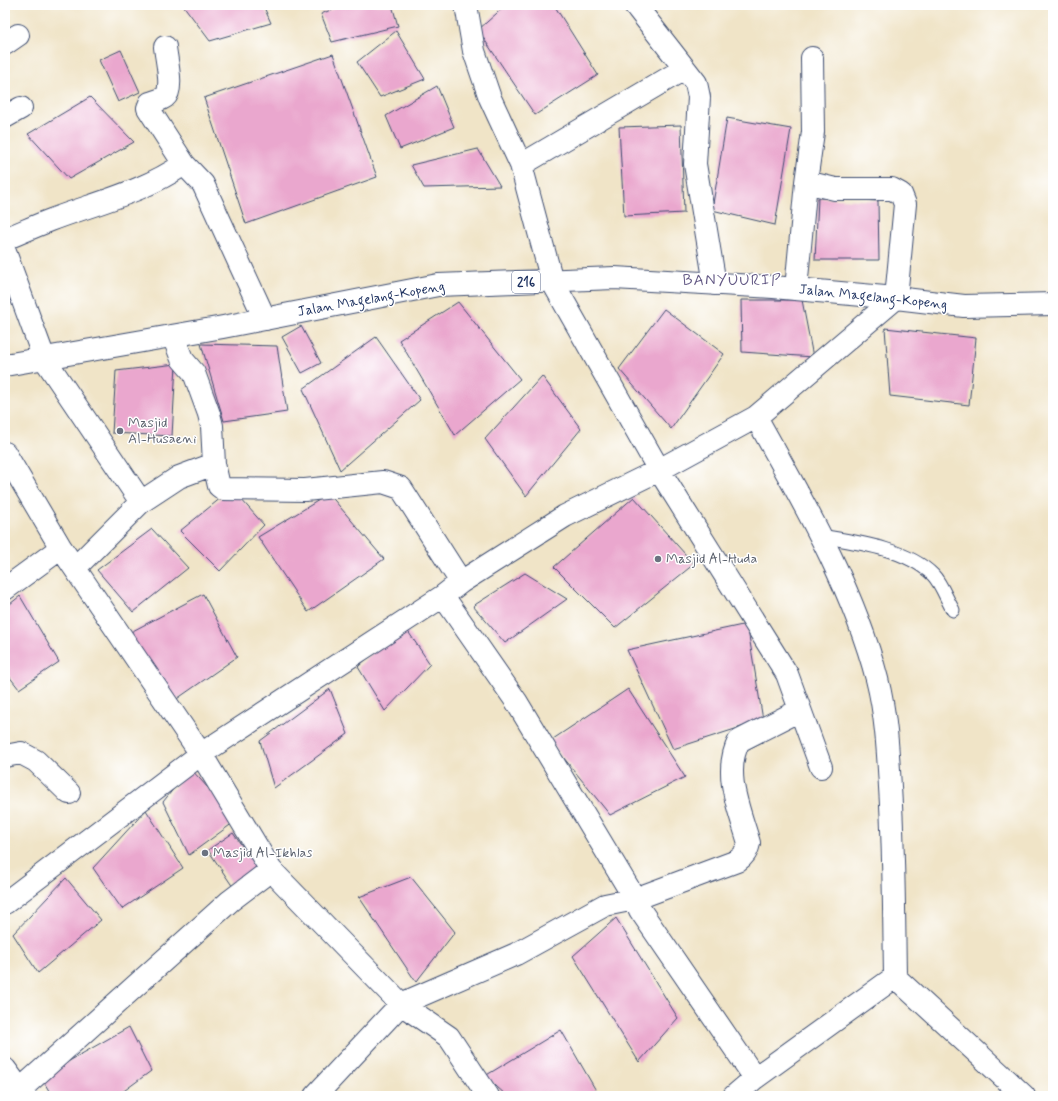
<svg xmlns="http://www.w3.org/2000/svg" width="1058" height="1101" font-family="Mynerve,sans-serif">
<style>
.building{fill:#eaa7ce}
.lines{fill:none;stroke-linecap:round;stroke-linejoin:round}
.service-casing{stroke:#3b4a6e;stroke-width:15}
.minor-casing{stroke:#3b4a6e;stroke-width:24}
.primary-casing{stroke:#3b4a6e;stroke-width:24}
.service{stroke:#fff;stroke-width:13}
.minor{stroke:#fff;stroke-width:22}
.primary{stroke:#fff;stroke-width:22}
.worship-dot{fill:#6b7280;stroke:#fff;stroke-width:1.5}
.labels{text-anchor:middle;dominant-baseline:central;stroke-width:3;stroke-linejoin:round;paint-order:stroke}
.shield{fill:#fff;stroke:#5f6d8e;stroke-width:1}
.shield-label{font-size:13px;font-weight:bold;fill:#1b2f5e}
.street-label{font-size:14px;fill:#1b2f5e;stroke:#fff}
.worship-label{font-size:14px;fill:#5b616d;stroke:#fff;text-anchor:start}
.quarter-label{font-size:16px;letter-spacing:1px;fill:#635985;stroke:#fff}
</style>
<rect width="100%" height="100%" fill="#fff"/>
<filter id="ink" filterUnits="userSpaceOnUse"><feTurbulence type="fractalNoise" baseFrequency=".025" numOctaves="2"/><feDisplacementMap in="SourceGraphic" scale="8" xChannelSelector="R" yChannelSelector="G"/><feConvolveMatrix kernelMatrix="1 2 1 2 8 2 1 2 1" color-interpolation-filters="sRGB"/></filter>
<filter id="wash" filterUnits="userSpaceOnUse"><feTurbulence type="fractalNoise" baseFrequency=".012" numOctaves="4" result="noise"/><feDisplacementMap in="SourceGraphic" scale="16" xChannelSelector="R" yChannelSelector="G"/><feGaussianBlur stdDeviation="0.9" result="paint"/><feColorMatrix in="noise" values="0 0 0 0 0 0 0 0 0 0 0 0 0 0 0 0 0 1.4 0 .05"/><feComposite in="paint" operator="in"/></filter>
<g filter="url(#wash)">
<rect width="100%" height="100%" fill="#f0e4c7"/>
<g id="blocks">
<!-- building -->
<path class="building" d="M183,5H263L271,23L210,41Z
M343,5H392L398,26L332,42L321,14Z
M506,5H554L598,75L535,115L478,30Z
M396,31L425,79L380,97L357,62Z
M121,50L140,92L118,102L99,60Z
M333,54L377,177L246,224L204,98Z
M437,86L454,127L400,149L386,116Z
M90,97L134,142L69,179L28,134Z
M727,118L791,129L775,225L712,210Z
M681,125L684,213L624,216L619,127Z
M478,149L500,186L424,188L411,165Z
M818,198L878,201L879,260H815Z
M741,300H802L813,357L742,352Z
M458,302L520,379L455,435L399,340Z
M664,309L724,354L671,429L619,369Z
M301,326L321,363L302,373L282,337Z
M885,328L976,338L969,405L890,396Z
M376,337L420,400L340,470L303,389Z
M201,344L277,346L287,412L224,421Z
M176,364L172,436L112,433L116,371Z
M542,376L581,429L526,496L485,439Z
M232,489L264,525L220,571L180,531Z
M329,494L384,559L308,612L258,537Z
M634,497L694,564L615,628L554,567Z
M152,529L188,568L133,612L97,570Z
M525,573L567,599L505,643L473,606Z
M203,594L237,657L171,703L127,634Z
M20,596L59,662L19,689L5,671V608Z
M403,624L430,664L385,711L358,667Z
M747,624L763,720L673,749L627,650Z
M330,689L348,734L274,788L260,741Z
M628,689L685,777L610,815L550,741Z
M190,768L237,820L189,855L163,802Z
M146,810L183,868L122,909L93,868Z
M233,833L259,870L233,887L208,850Z
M411,877L455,932L416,982L359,897Z
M66,878L101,920L38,973L13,934Z
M616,918L678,1018L639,1062L573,956Z
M129,1027L151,1071L117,1096H52L41,1077Z
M561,1030L598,1094L595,1096H507L485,1076Z"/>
</g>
</g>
<g filter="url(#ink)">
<use href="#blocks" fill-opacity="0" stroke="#3b4a6e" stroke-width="1"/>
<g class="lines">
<!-- service casing -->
<g class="service-casing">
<path id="service" d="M820,536C855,542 906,548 933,575C941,583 947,600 953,610"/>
</g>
<!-- minor casing -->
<g class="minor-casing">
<path id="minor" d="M466,5L474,51L490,98L521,165L552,281L659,470L787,674L821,767
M635,5L696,83L699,97L695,164L715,284
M5,44L18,35
M5,117L21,108
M184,164L203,184L265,319
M521,165L684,69
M5,239C20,233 35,226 51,220C95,203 144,192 184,164L148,108L150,103C155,101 161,100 165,97C174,90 166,58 165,47
M5,252L44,358L141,502
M796,289L806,182
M173,336L182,359L194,373L209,414L212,426L214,464
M756,417C802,500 853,587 877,679C886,714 888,751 890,787C894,850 894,913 895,977L1024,1096
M5,453L61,548L201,754L271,870L401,1004L449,1037L488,1096
M75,568L141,502L179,477L214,464L219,486L223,489L305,490L383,482L401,488L461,582
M5,589L61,548
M443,596L516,701L635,899L737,861C744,856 747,852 749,843C740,811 722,773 739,741L800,710
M5,756L21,753L36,761L69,793
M5,903L201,754L443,596L461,582L565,516L659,470L756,417L896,298L905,204L901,194L892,189H835L806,182L813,132L812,58
M5,1069L25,1096
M13,1096L230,901L271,870
M315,1096L401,1004L516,954L605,905L635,899L640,910L755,1078
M734,1096L755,1078L895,977"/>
</g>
<!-- primary casing -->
<g class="primary-casing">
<path id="primary" d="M5,365L223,327L438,285L614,278L773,287L896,298L964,306L1053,304"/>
</g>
<!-- service -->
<use href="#service" class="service"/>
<!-- minor -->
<use href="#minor" class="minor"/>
<!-- primary -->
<use href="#primary" class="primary"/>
</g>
</g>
<!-- markers -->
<g class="worship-dot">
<circle cx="120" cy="431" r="4"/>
<circle cx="658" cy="559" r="4"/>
<circle cx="205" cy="853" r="4"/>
</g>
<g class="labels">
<!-- shield labels -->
<rect class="shield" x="512" y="271" width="28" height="22" rx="3"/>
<g class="shield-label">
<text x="526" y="282">216</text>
</g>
<!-- street labels -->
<g class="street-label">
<text transform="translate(873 297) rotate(6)">Jalan Magelang-Kopeng</text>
<text transform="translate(371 299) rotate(-10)">Jalan Magelang-Kopeng</text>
</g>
<!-- worship labels -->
<g class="worship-label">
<text x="128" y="423">Masjid<tspan x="128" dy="16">Al-Husaeni</tspan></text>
<text x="666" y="559">Masjid Al-Huda</text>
<text x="213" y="853">Masjid Al-Ikhlas</text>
</g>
<!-- quarter labels -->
<g class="quarter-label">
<text x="732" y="280">BANYUURIP</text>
</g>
</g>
<!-- margin -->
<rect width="1058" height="1101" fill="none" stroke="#fff" stroke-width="20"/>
</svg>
